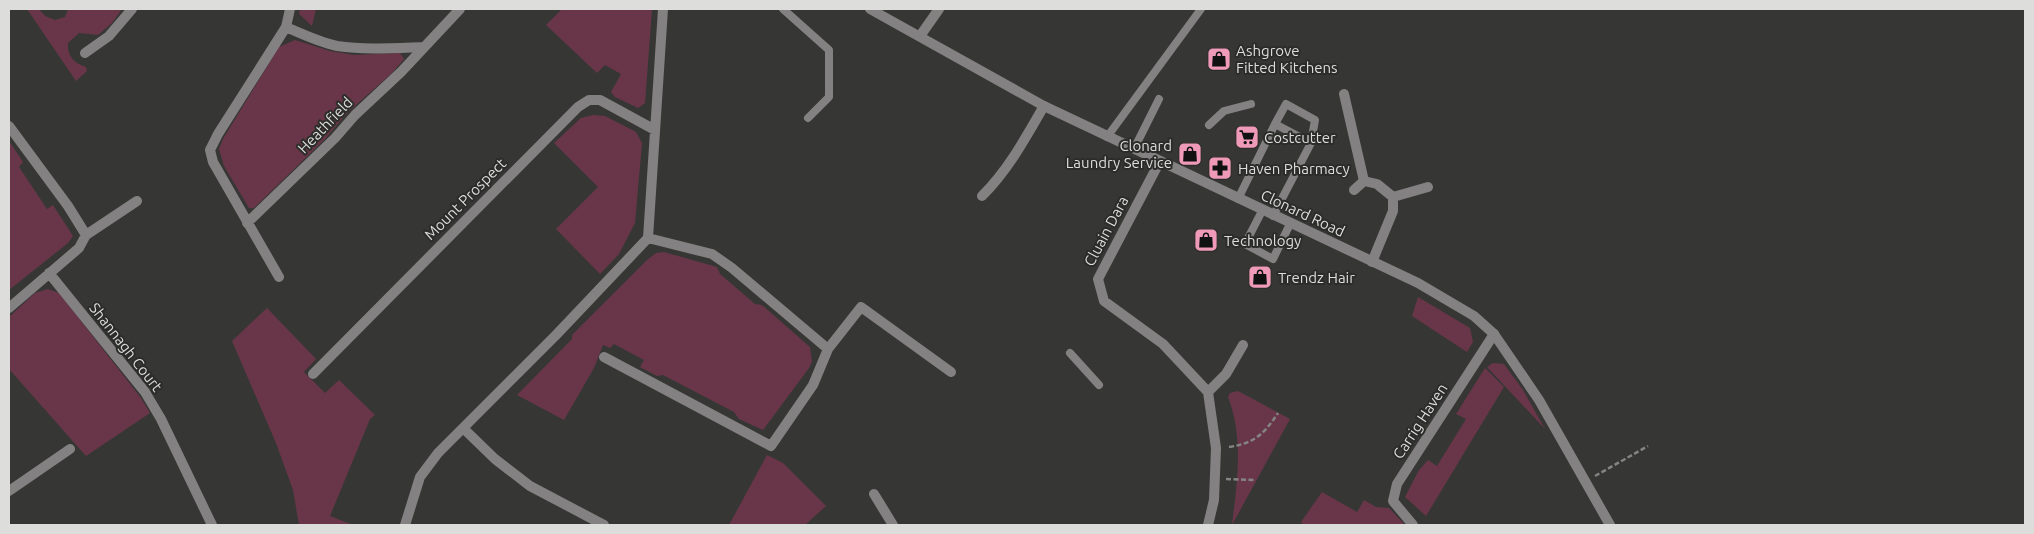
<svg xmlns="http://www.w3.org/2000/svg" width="2034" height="534" font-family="Ubuntu,sans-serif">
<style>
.green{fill:#693649}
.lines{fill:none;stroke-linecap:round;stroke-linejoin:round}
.path{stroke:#848582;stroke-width:2.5;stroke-dasharray:5 2.5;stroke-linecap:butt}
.service{stroke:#838182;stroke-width:8}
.minor{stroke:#838182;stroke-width:10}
.tertiary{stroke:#838182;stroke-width:10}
.labels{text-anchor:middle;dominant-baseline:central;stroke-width:4;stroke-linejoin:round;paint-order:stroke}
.poi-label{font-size:15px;fill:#dddedc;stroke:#2c2d2a;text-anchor:start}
.street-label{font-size:15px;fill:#dddedc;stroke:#2c2d2a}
</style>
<rect width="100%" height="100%" fill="#363734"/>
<!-- green -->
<path class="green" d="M27,9H39L45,16L55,20L65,17L68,9H122L112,23L98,35L79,33L68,43C67,56 74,63 86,67L87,71L76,81Z
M300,9H316L312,26L299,14Z
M562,9H652L645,103L638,108L615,97L611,92L621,74L605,65L597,73L546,25Z
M295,40L330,51L354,55L400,53L404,59L392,73L347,113L325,139L254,208H249L224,166L219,149L223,139L279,47Z
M593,115L605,116L636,132L642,143L635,223L619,254L600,274L556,229L598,187L554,143L581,118Z
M9,141L23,162L19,167L47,209L53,205L73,236L68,243L9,290Z
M664,252L717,267L720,274L755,304L762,305L810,347L812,362L809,368L763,430L739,419L734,412L663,375L657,376L640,367L644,360L614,344L610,348L603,345L594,368L564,420L517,395L572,339V335L647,260L656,253Z
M48,289L59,293L141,398L150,413L86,456L9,369V317L35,293Z
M1418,297L1470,328L1473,342L1467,352L1412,316Z
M267,308L316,359L304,372L325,393L339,380L375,415L370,419L330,516L353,525H299L293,490L276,443L232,341Z
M1493,363L1504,364L1523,390L1545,429L1487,367Z
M1485,368L1504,387L1426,516L1405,497L1419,470L1428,460L1437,466L1466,419L1456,414Z
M1238,391L1290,419L1232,525C1237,483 1244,438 1228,397L1230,393Z
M767,455L783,463L826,506L805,525H729Z
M1322,492L1357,512L1364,500L1376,507L1389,508L1405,525H1304L1301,522Z"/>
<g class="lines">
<!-- path -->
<path class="path" d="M1229,447C1255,443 1264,434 1278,413
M1595,476L1648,446
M1226,479L1256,480"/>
<!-- service -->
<path class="service" d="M783,9L829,50V97L808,118
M1209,125L1224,111L1251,104
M1107,137L1201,9
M1134,149L1159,99
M1238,199L1275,124
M1262,211L1245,244L1273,259L1290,224
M1273,216L1311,143L1315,120L1286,104L1275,124L1311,143
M1070,353L1099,385"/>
<!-- minor -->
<path class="minor" d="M286,27C302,34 319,42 337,46C365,50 395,48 424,47
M920,36L939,9
M85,53L109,36L132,9
M1344,94L1364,181L1377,184L1393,197V211L1372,262
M9,126L68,206L86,235L79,248L9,308
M1160,161L1098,279L1104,301L1163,344L1208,392L1216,448L1214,500L1208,525
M1354,190L1364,181
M982,196C1008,170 1025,139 1044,106
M1393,197L1428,187
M247,223L335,138L355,115L401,72L460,9
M86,235L137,201
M49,273L145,392L161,419L212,525
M279,277L213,162L210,150L218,134L286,27L290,9
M828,349L861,307L951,372
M604,357L771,446L813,385L828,349L732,268L712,254L648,238
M313,374L578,107L589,100H600L655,130
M1208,392L1226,374L1243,345
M464,429L495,459L530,486L604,525
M9,491L70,449
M874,494L893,525
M405,525L420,477L438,453L557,334L648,238L663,9
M1413,525L1393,501L1397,484L1494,334"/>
<!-- tertiary -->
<path class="tertiary" d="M870,9L1044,106L1418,283L1474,316L1494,334L1539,400L1610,525"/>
</g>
<!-- icons -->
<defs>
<g id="shop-square" transform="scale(1.25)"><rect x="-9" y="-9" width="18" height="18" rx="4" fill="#ef9ab8" stroke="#2c2d2a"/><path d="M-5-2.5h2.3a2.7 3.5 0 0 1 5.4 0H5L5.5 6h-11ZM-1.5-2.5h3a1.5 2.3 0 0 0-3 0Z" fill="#111"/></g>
<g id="supermarket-square" transform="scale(1.25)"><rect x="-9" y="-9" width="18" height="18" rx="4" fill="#ef9ab8" stroke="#2c2d2a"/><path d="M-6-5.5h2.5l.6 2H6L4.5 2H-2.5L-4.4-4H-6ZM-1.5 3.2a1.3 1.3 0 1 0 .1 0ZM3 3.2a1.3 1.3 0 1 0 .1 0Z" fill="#111"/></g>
<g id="pharmacy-square" transform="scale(1.25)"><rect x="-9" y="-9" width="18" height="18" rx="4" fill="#ef9ab8" stroke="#2c2d2a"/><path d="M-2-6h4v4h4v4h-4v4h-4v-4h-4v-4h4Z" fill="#111"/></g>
</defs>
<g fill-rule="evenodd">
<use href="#shop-square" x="1219" y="59"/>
<use href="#supermarket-square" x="1247" y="137"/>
<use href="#shop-square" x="1190" y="154"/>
<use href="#pharmacy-square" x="1220" y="168"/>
<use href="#shop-square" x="1206" y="240"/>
<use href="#shop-square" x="1260" y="277"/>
</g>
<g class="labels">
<!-- poi labels -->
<g class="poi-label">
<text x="1236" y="50">Ashgrove<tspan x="1236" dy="17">Fitted Kitchens</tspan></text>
<text x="1264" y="137">Costcutter</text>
<text x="1172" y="145" text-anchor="end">Clonard<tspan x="1172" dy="17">Laundry Service</tspan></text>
<text x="1238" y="168">Haven Pharmacy</text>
<text x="1224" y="240">Technology</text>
<text x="1278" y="277">Trendz Hair</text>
</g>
<!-- street labels -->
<g class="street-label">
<text transform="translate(325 125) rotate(-46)">Heathfield</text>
<text transform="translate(465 199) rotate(-45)">Mount Prospect</text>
<text transform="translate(1303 213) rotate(25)">Clonard Road</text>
<text transform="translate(1106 231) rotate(-62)">Cluain Dara</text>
<text transform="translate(126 347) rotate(52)">Shannagh Court</text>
<text transform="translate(1420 421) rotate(-57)">Carrig Haven</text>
</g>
</g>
<!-- border -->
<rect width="2034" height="534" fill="none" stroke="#dddedc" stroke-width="20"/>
</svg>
